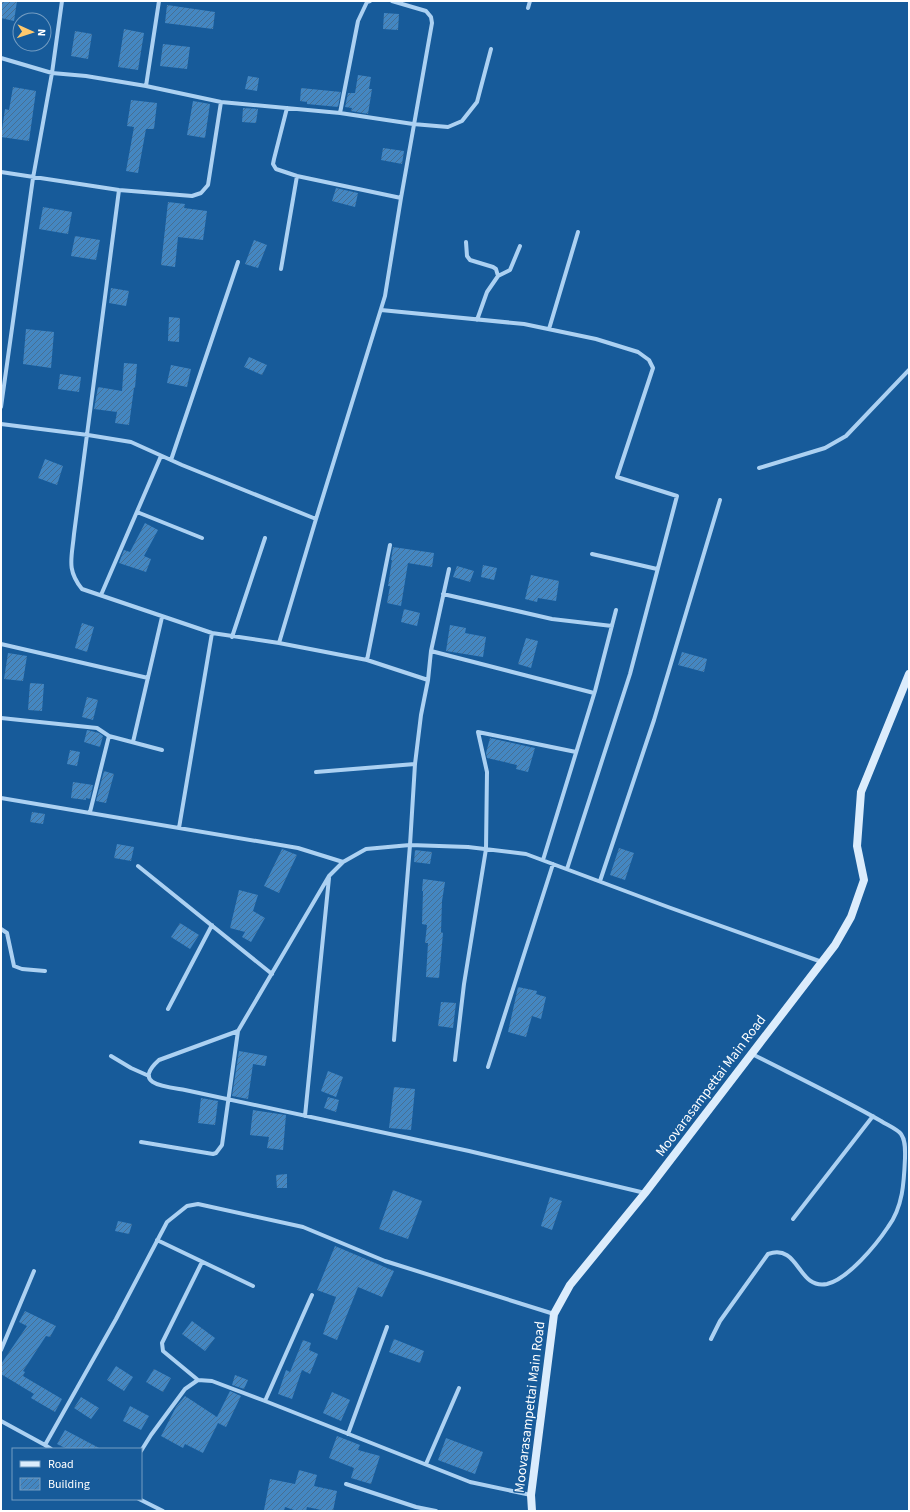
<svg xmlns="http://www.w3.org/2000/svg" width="910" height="1512" font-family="'Source Sans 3',sans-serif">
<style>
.building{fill:url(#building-hatch)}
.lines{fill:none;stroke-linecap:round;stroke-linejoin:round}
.street{stroke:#acd1f2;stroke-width:4}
.secondary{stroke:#dbecfc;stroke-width:8}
.labels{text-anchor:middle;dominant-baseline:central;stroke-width:3;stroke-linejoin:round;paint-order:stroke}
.street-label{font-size:14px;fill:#fff;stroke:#175b9a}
</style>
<defs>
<pattern id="building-hatch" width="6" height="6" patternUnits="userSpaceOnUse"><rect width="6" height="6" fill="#4487c2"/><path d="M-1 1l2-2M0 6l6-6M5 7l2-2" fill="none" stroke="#476f93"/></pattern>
</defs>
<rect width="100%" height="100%" fill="#175b9a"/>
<!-- building -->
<path class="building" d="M1,1H17L14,21L1,18Z
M167,5L215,12L213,29L165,23Z
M384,13L399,14L398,30L383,29Z
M124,29L144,33L138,70L118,67Z
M75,31L92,34L88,59L71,56Z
M163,44L190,47L187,69L160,66Z
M358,75L371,77L369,89H372L368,114L351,111L352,108L345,107L348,93H355Z
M248,76L259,78L257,91L245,89Z
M13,87L36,91L29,141L1,137L5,109L9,110Z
M301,88L341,92L338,107L307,104V102L300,101Z
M131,100L157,103L154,129H146L138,173L126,171L134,127L127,126Z
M193,101L210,104L205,138L187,135Z
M243,108L258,109L256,123L242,122Z
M383,148L404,151L402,164L381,160Z
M336,188L358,193L355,207L332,201Z
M168,202L185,204L184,208L207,211L203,240L178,237L175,267L161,265Z
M43,207L72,212L68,234L39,229Z
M75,236L100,240L96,260L71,256Z
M254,240L267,245L258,268L245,264Z
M111,288L129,291L126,306L109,303Z
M169,317L180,318L179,342L168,341Z
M26,329L54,332L51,368L23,364Z
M249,357L267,365L262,375L244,367Z
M124,363L137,364L135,388H134L129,425L115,423L117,412L94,409L98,387L122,391Z
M171,365L191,369L187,387L167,383Z
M60,374L81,377L79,392L58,389Z
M45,459L63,466L57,485L38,478Z
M145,523L158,530L144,556L151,559L146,572L119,563L124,550L130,552Z
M393,547L434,553L432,567L408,563L401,606L387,603L390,586H388L392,560H391Z
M483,565L497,568L494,580L481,577Z
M457,566L474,571L470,582L453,577Z
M531,575L559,581L556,601L538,598L537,602L525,599Z
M404,609L420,613L417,626L401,622Z
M82,623L94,627L87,652L75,648Z
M450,625L466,628L465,633L486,637L483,657L446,651Z
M526,638L538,641L531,668L518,664Z
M682,652L707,659L704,672L678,665Z
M8,653L27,656L23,681L4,679Z
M30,683L44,684L42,711L28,710Z
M87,697L98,700L93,720L82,717Z
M87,730L99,733L103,736L100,747L84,742Z
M490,738L535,748L528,772L516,769L517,765L487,758L486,753Z
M70,750L80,752L77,766L67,764Z
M104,771L114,774L106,803L96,801Z
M73,782L93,785L90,799L86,798V800L71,798Z
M32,812L45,814L43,824L30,822Z
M117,844L134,847L131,861L114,858Z
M619,848L634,853L625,880L610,875Z
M282,849L297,855L279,893L264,886Z
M415,850L432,852L430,864L414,862Z
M423,879L445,882L442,901L441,932L443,933L439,978L426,977L428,943H425L427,925L422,924L423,891H422Z
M239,890L258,895L253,911L265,918L251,942L242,937L245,932L230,928Z
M180,923L199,935L190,949L171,937Z
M518,987L537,991L536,994L546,997L541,1019L532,1016L526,1037L508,1032Z
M441,1002L456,1003L453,1028L438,1026Z
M239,1051L267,1056L265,1066L253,1064L248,1099L232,1096Z
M328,1071L343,1077L336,1097L321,1091Z
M394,1087L415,1089L411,1130L389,1128Z
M328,1097L339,1100L336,1112L324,1108Z
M201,1098L218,1101L215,1125L198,1123Z
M253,1110L286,1115L283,1150L267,1148L269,1137L250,1135Z
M287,1174V1188H277L276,1175Z
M393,1190L422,1201L408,1239L379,1229Z
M550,1197L562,1201L552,1230L541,1226Z
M118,1221L132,1224L129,1234L115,1231Z
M335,1246L394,1271L382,1297L358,1287L337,1340L323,1334L336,1297L317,1290Z
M25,1311L56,1326L50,1337L46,1336L23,1371L25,1372L23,1376L62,1399L55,1412L31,1398L34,1394L1,1374V1364L27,1326L19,1322Z
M192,1321L215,1338L205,1351L182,1334Z
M394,1339L424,1351L420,1363L389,1352Z
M303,1340L311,1343L309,1350L318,1354L310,1374L302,1370L292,1399L278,1394L286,1370L290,1372Z
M116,1366L133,1377L124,1391L107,1380Z
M154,1369L171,1378L163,1392L146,1382Z
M235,1375L248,1380L244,1389L232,1385Z
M230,1391L241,1396L226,1427L218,1423L203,1453L185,1444L183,1448L161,1436L176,1407L185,1396L217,1417Z
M332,1392L350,1400L341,1421L323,1413Z
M81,1397L99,1408L91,1419L74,1408Z
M130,1406L149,1416L141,1430L123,1421Z
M65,1430L101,1449H67L57,1444Z
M337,1436L360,1445L358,1450L380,1456L371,1484L351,1478L354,1468L329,1458Z
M446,1438L483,1452L475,1474L438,1460Z
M299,1470L317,1475L314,1486L337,1491L333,1511H326L307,1507L306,1511H297L285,1507L284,1511L264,1510L270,1479L295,1484Z"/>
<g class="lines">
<!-- street -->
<path class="street" d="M528,8L530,1
M1,58L52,73L86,76L146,86L159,1
M146,86L221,102L340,113L413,124L448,127L462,121L477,102L491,49
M287,108L274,159L273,164L276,169L297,176L401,198
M340,113L358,21L367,2L370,1
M1,172L119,190L192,196L201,193L208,185L221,102
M119,190L74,534C72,558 66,569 82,589L212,633L279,643L367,660L428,680
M466,242L467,256L470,260L493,267L496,269L498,276
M281,269L297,176
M381,310L524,324L596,339L638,352L649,360L653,368L617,477L677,496L630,674L567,869
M477,320L487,292L498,276L510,270L520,246
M549,329L578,232
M1,407L33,178L52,73L62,1
M1,424L88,435L131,442L182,465L316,519
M171,460L238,262
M759,468L825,448L846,436L909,370
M137,512L202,538
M592,554L657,569
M443,594L552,619L612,626
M101,595L161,456
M232,637L265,538
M279,643L316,519L385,296L401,198L432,23L431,17L426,11L392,1
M1,644L148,678
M431,651L594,693
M367,660L390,545
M1,718L97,728L109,736L90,812
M109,736L162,750
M133,742L162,617
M316,772L415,764
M1,798L298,848L343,862
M179,828L212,633
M543,860L595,691L616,610
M138,866L272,974
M600,881L654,720L720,500
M1,929L7,933L14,966L22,969L45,971
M168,1009L212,925
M394,1040L410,845L415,764L421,715L428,680L431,651L449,569
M111,1056L131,1068L149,1076
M455,1060L464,984L486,849L487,772L478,732L576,752
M488,1067L553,864
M305,1116L329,878
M141,1142L213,1154L216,1153L222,1145L238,1031
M645,1193L469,1151L185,1090C167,1087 131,1085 159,1060L238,1031L329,876L343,862L366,849L410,845L468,847L526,854L668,907L822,962
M793,1219L873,1116
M157,1240L253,1286
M711,1339L720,1321L768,1254C800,1243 797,1290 827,1284C848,1279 876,1245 888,1227C903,1207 904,1182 905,1158C905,1150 906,1141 901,1134C897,1129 887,1125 881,1121C839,1097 795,1076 752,1054
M1,1350L34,1271
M198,1380L163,1351L162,1343L202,1262
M265,1401L312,1295
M1,1421L45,1445
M348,1434L387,1327
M51,1449L45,1445L116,1319L167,1222L187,1206L198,1204L303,1227L385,1261L554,1314
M141,1451L151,1435L185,1389L198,1380L212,1381L265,1401L470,1482L531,1495
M426,1464L459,1388
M346,1484L416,1507L436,1511
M139,1499L163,1511"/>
<!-- secondary -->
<path class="secondary" d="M532,1511L531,1495L554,1314L570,1285L645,1193L835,945L851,917L864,880L857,846L861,792L909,674"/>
</g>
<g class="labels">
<!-- street labels -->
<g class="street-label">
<text transform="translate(711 1086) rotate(-53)">Moovarasampettai Main Road</text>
<text transform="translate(530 1407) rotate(-83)">Moovarasampettai Main Road</text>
</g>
</g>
<!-- border -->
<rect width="910" height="1512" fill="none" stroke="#ffffff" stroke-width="4"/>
<!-- legend -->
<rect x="12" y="1448" width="130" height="52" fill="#175b9a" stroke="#749dc2"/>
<rect x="20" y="1461" width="20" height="6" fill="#dbecfc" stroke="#749dc2"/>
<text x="48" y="1468" font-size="12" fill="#ffffff">Road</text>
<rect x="20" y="1478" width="20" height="12" fill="url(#building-hatch)" stroke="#749dc2"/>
<text x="48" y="1488" font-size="12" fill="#ffffff">Building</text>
<!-- north arrow -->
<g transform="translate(32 32) rotate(93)"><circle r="19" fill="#175b9a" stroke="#749dc2"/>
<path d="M0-3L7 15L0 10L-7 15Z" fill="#ffc96d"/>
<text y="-6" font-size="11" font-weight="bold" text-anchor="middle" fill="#ffffff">N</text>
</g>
</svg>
